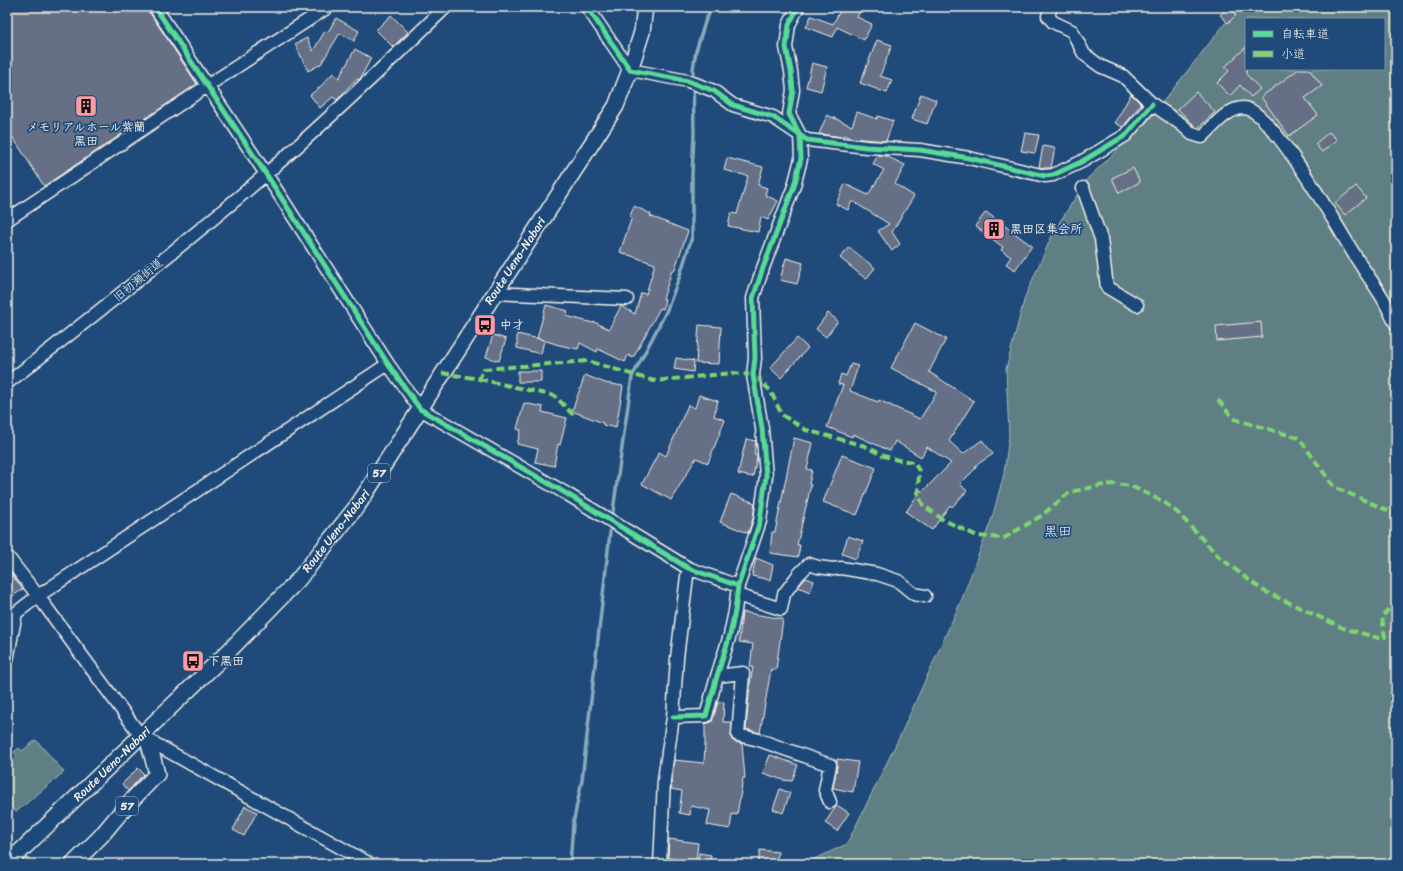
<svg xmlns="http://www.w3.org/2000/svg" width="1403" height="871" font-family="Sriracha,'Klee One',sans-serif">
<style>
.green{fill:#5e7f84;stroke:#a9b8b6;fill-rule:evenodd}
.lines{fill:none;stroke-linecap:round;stroke-linejoin:round}
.stream{stroke:#8aabbb;stroke-width:3.5}
.building{fill:#656f86;stroke:#f4f1e8}
.minor-tunnel{stroke:#3f638a;stroke-width:12;stroke-dasharray:12 6;stroke-linecap:butt}
.minor-casing{stroke:#f4f1e8;stroke-width:15}
.major-casing{stroke:#f4f1e8;stroke-width:18}
.minor{stroke:#1f4a7a;stroke-width:12}
.major{stroke:#1f4a7a;stroke-width:15}
.quiet{stroke:#7fd670;stroke-width:4;stroke-dasharray:8 4;stroke-linecap:butt}
.cycleway-casing{stroke:#1f4a7a;stroke-width:8}
.cycleway{stroke:#5adb95;stroke-width:5}
.labels{text-anchor:middle;dominant-baseline:central;stroke-width:3.5;stroke-linejoin:round;paint-order:stroke}
.shield{fill:#1f4a7a;stroke:#b4bfc7;stroke-width:1}
.shield-label{font-size:11px;font-weight:bold;fill:#f4f1e8}
.poi-label{font-size:12px;font-weight:bold;fill:#f4f1e8;stroke:#1f4a7a;text-anchor:start}
.street-label{font-size:12px;fill:#f4f1e8;stroke:#1f4a7a}
.quarter-label{font-size:14px;fill:#f4f1e8;stroke:#1f4a7a}
</style>
<rect width="100%" height="100%" fill="#1f4a7a"/>
<filter id="ink" filterUnits="userSpaceOnUse"><feTurbulence type="fractalNoise" baseFrequency=".025" numOctaves="2"/><feDisplacementMap in="SourceGraphic" scale="8" xChannelSelector="R" yChannelSelector="G"/><feConvolveMatrix kernelMatrix="1 2 1 2 8 2 1 2 1" color-interpolation-filters="sRGB"/></filter>
<g filter="url(#ink)">
<!-- green -->
<path class="green" d="M1238,7H1396V864H804L847,844L900,736L962,599L992,518L1004,474L1009,436L1006,369L1025,297L1054,231L1088,178L1147,122ZM1246,19H1384V69H1246Z
M36,740L64,772L16,812L7,801V765L17,756L14,752L19,748L22,751Z"/>
<g class="lines">
<!-- stream -->
<path class="stream" d="M612,518L632,377L666,312L679,278L692,237V174L694,135L693,69L696,51L706,19L713,7
M570,864L573,824L582,780L611,524"/>
</g>
<!-- building -->
<path class="building" d="M7,7H146L197,84L44,186L7,128Z
M842,7H862L857,17L872,24L864,40L837,27L833,37L806,27L811,16L833,24Z
M1228,7L1236,15L1228,23L1220,15Z
M391,15L408,32L393,47L376,30Z
M336,18L359,31L354,41L340,33L321,64L308,71L295,44L307,38L313,51L325,31L328,32Z
M877,40L892,45L880,76L892,80L887,93L860,83Z
M1246,47V74L1260,89L1251,97L1240,85L1230,96L1217,83L1229,71L1225,67Z
M355,49L371,58L360,79L358,80L356,79L337,100L333,97L320,108L310,95L320,87L333,73L339,78Z
M812,63L827,67L821,91L806,87Z
M1299,69H1309L1322,86L1305,98L1318,115L1289,136L1261,97Z
M1196,92L1215,112L1198,128L1196,127L1178,109Z
M921,94L936,100L927,124L912,119Z
M1131,94L1141,104L1123,127L1115,123Z
M857,112L877,119L878,116L893,121L886,141L852,138L844,135L843,137L819,134L827,115L852,126Z
M1329,132L1337,140L1322,152L1315,144Z
M1025,133L1039,135L1035,153L1021,151Z
M1043,146L1055,148L1051,168H1045L1039,167Z
M878,155L886,156L905,165L895,184L914,196L892,232L900,244L892,251L878,231L889,224L852,201L848,210L836,204L845,184L868,195L884,170L873,164Z
M727,158L763,167L758,185L767,188L765,195L778,201L768,220L761,217L758,232L728,226L731,213L737,214L748,176L724,170Z
M1133,168L1140,182L1119,193L1112,178Z
M1356,186L1366,198L1345,215L1335,203Z
M634,206L651,214L650,216L688,231L674,271L672,270L663,299H665L663,309L660,308L633,358L628,355L625,362L598,349L597,352L580,343L578,349L559,345L537,338L546,305L568,311L566,316L593,323L594,322L609,329L621,306L635,314L641,293L646,294L655,264L620,252L632,217L630,216Z
M986,212L1032,246L1015,270L1006,264L1011,257L1001,250L1003,247L975,226Z
M849,247L875,268L866,279L840,258Z
M786,258L803,263L797,284L780,280Z
M828,313L838,321L826,337L816,329Z
M1261,322L1262,337L1217,341L1216,326Z
M915,323L946,339L929,372L974,401L949,441L963,454L982,440L993,454L975,466L976,468L960,484L967,491L952,507L950,505L932,530L906,512L921,490L923,491L951,463L927,447L921,457L895,441L890,451L853,434L852,437L827,427L843,385L838,384L841,374L846,376L851,364L858,366L850,391L878,402L879,400L920,419L937,392L891,368Z
M699,325L721,327L719,364L696,363Z
M517,334L544,340L541,354L517,348Z
M493,335L506,339L499,361L486,357Z
M797,338L808,348L781,378L770,368Z
M676,358L694,361L693,372L674,369Z
M518,371H541V382H518Z
M585,375L605,383L623,386L616,428L603,425V423L572,411Z
M699,395L718,401L714,416L725,420L708,463L696,458L671,500L642,484L659,452L666,456L688,405L695,408Z
M524,403L543,407L542,412L567,418L560,445L558,444L554,466L535,462L538,449L517,444L521,430L517,429Z
M794,438L813,443L807,469L812,470L809,484L811,485L797,545H800L798,557L770,553L772,532H775Z
M746,439L756,441L754,454H757V457L753,477L738,474Z
M842,455L876,468L857,515L823,502Z
M731,494L755,503L753,519L748,533L720,522Z
M848,536L863,541L856,559L842,554Z
M756,558L773,565L770,580L752,576Z
M12,575L23,589L7,600V578Z
M806,578L814,581L810,592L798,587Z
M742,612L783,619L776,670L771,669L760,733L746,729L750,684L753,667H750L753,644L739,642Z
M718,702H724L723,722H732L731,738L733,741L742,744L745,778H743L737,815L732,814L730,829L707,825L710,810L691,806L690,815L679,813L682,791L671,789L674,760L704,763L705,744V724L712,722Z
M770,755L798,765L792,781L783,780L763,773Z
M837,759L858,762L853,792L833,788L837,766Z
M138,768L144,774L128,791L122,784Z
M780,789L790,793L783,813L773,809Z
M837,805L849,813L837,831L825,823Z
M245,806L257,812L244,836L233,830Z
M669,839L698,843L696,862L668,858Z
M760,850L778,852L776,864H758Z
M699,853L711,855L710,864H698Z"/>
<g class="lines">
<!-- minor-tunnel -->
<path class="minor-tunnel" d="M7,850L21,864"/>
<!-- minor casing -->
<g class="minor-casing">
<path id="minor" d="M155,7L266,174L388,364L420,409L567,494L688,568L738,586
M587,7L630,70L688,81L714,91L733,105L773,117L807,140L866,147L920,150L969,158L1045,176L1053,175L1081,162L1126,135L1152,104
M1051,7L1048,16L1053,22L1072,31L1084,54L1100,66L1123,76L1152,104L1181,124L1192,134L1202,137C1214,126 1227,108 1244,108C1271,109 1338,228 1354,254C1362,268 1373,282 1382,297C1387,305 1391,315 1396,324
M1083,188L1101,239L1107,287L1137,305
M7,220L207,86L328,7
M494,293L627,299
M7,383C95,315 182,246 266,174C328,120 387,64 446,7
M7,556L38,596L141,736L370,864
M737,595L781,609L784,594L799,574L809,564L818,567L833,569L841,568L877,574L898,581L914,594L925,596
M7,660L16,613L38,596L388,364
M717,676L743,673L738,735L759,740L830,765L825,790L830,802
M673,717L706,716L717,676L730,635L735,611L738,586L760,521L766,476L762,428L753,375L755,358L753,298L763,268L794,186L801,159L800,135L789,114L793,90L791,71L786,47L789,25L798,7
M660,864L664,780L673,717L677,658L688,568"/>
</g>
<!-- major casing -->
<g class="major-casing">
<path id="major" d="M7,864L227,653L298,580L358,505L616,106L630,70L642,32L645,7
M73,864L101,836L126,806L157,774L148,740"/>
</g>
<!-- minor -->
<use href="#minor" class="minor"/>
<!-- major -->
<use href="#major" class="major"/>
<!-- quiet -->
<path class="quiet" d="M442,373L479,379L484,369L588,361L654,381L733,373L753,375L770,390L782,415L806,430L865,446L884,456L898,460L914,462L919,471L918,494L923,505L942,519L977,536L1004,538L1041,516L1070,492L1103,485L1115,484L1131,486L1164,502L1179,514L1219,557L1262,590L1343,628L1382,639L1385,637L1382,617L1389,609L1396,610
M479,379L555,396L575,417
M1218,400L1234,419L1299,438L1334,487L1396,514"/>
<!-- cycleway casing -->
<g class="cycleway-casing">
<path id="cycleway" d="M155,7L266,174L388,364L420,409L567,494L688,568L738,586
M587,7L630,70L688,81L714,91L733,105L773,117L807,140L866,147L920,150L969,158L1045,176L1053,175L1081,162L1126,135L1152,104
M673,717L706,716L717,676L730,635L735,611L738,586L760,521L766,476L762,428L753,375L755,358L753,298L763,268L794,186L801,159L800,135L789,114L793,90L791,71L786,47L789,25L798,7"/>
</g>
<!-- cycleway -->
<use href="#cycleway" class="cycleway"/>
</g>
</g>
<!-- icons -->
<defs>
<g id="building-square" transform="scale(1.15)"><rect x="-9" y="-9" width="18" height="18" rx="4" fill="#ff9aa2" stroke="#1f4a7a"/><path d="M-4-6H4V6H1V3H-1V6H-4ZM-2.5-4.3h1.7v1.8h-1.7ZM.8-4.3h1.7v1.8H.8ZM-2.5-1h1.7V.8h-1.7ZM.8-1h1.7V.8H.8Z" fill="#111"/></g>
<g id="bus-square" transform="scale(1.15)"><rect x="-9" y="-9" width="18" height="18" rx="4" fill="#ff9aa2" stroke="#1f4a7a"/><path d="M-5-6H5V4H4V6H2V4H-2V6H-4V4H-5ZM-3.5-4V0h7V-4ZM-3.5 1.2v1.5H-2V1.2ZM2 1.2v1.5H3.5V1.2Z" fill="#111"/></g>
</defs>
<g fill-rule="evenodd">
<use href="#building-square" x="86" y="106"/>
<use href="#building-square" x="994" y="229"/>
<use href="#bus-square" x="485" y="325"/>
<use href="#bus-square" x="193" y="661"/>
</g>
<g class="labels">
<!-- shield labels -->
<g class="shield">
<rect x="368" y="464" width="22" height="18" rx="3"/>
<rect x="116" y="797" width="22" height="18" rx="3"/>
</g>
<g class="shield-label">
<text x="379" y="473">57</text>
<text x="127" y="806">57</text>
</g>
<!-- poi labels -->
<g class="poi-label">
<text x="86" y="127" text-anchor="middle">メモリアルホール紫蘭<tspan x="86" dy="14">黒田</tspan></text>
<text x="1010" y="229">黒田区集会所</text>
<text x="500" y="325">中才</text>
<text x="208" y="661">下黒田</text>
</g>
<!-- street labels -->
<g class="street-label">
<text transform="translate(515 261) rotate(-57)">Route Ueno-Nabari</text>
<text transform="translate(138 280) rotate(-40)">旧初瀬街道</text>
<text transform="translate(336 531) rotate(-52)">Route Ueno-Nabari</text>
<text transform="translate(112 764) rotate(-44)">Route Ueno-Nabari</text>
</g>
<!-- quarter labels -->
<g class="quarter-label">
<text x="1058" y="531">黒田</text>
</g>
</g>
<!-- margin -->
<rect width="1403" height="871" fill="none" stroke="#1f4a7a" stroke-width="24"/>
<rect x="12" y="12" width="1379" height="847" fill="none" stroke="#f4f1e8" stroke-width="1.5" filter="url(#ink)"/>
<!-- legend -->
<rect x="1245" y="18" width="140" height="52" fill="#1f4a7a" stroke="#748da6"/>
<rect x="1253" y="31" width="20" height="6" fill="#5adb95" stroke="#748da6"/>
<text x="1281" y="38" font-size="12" fill="#f4f1e8">自転車道</text>
<rect x="1253" y="51" width="20" height="6" fill="#7fd670" stroke="#748da6"/>
<text x="1281" y="58" font-size="12" fill="#f4f1e8">小道</text>
</svg>
